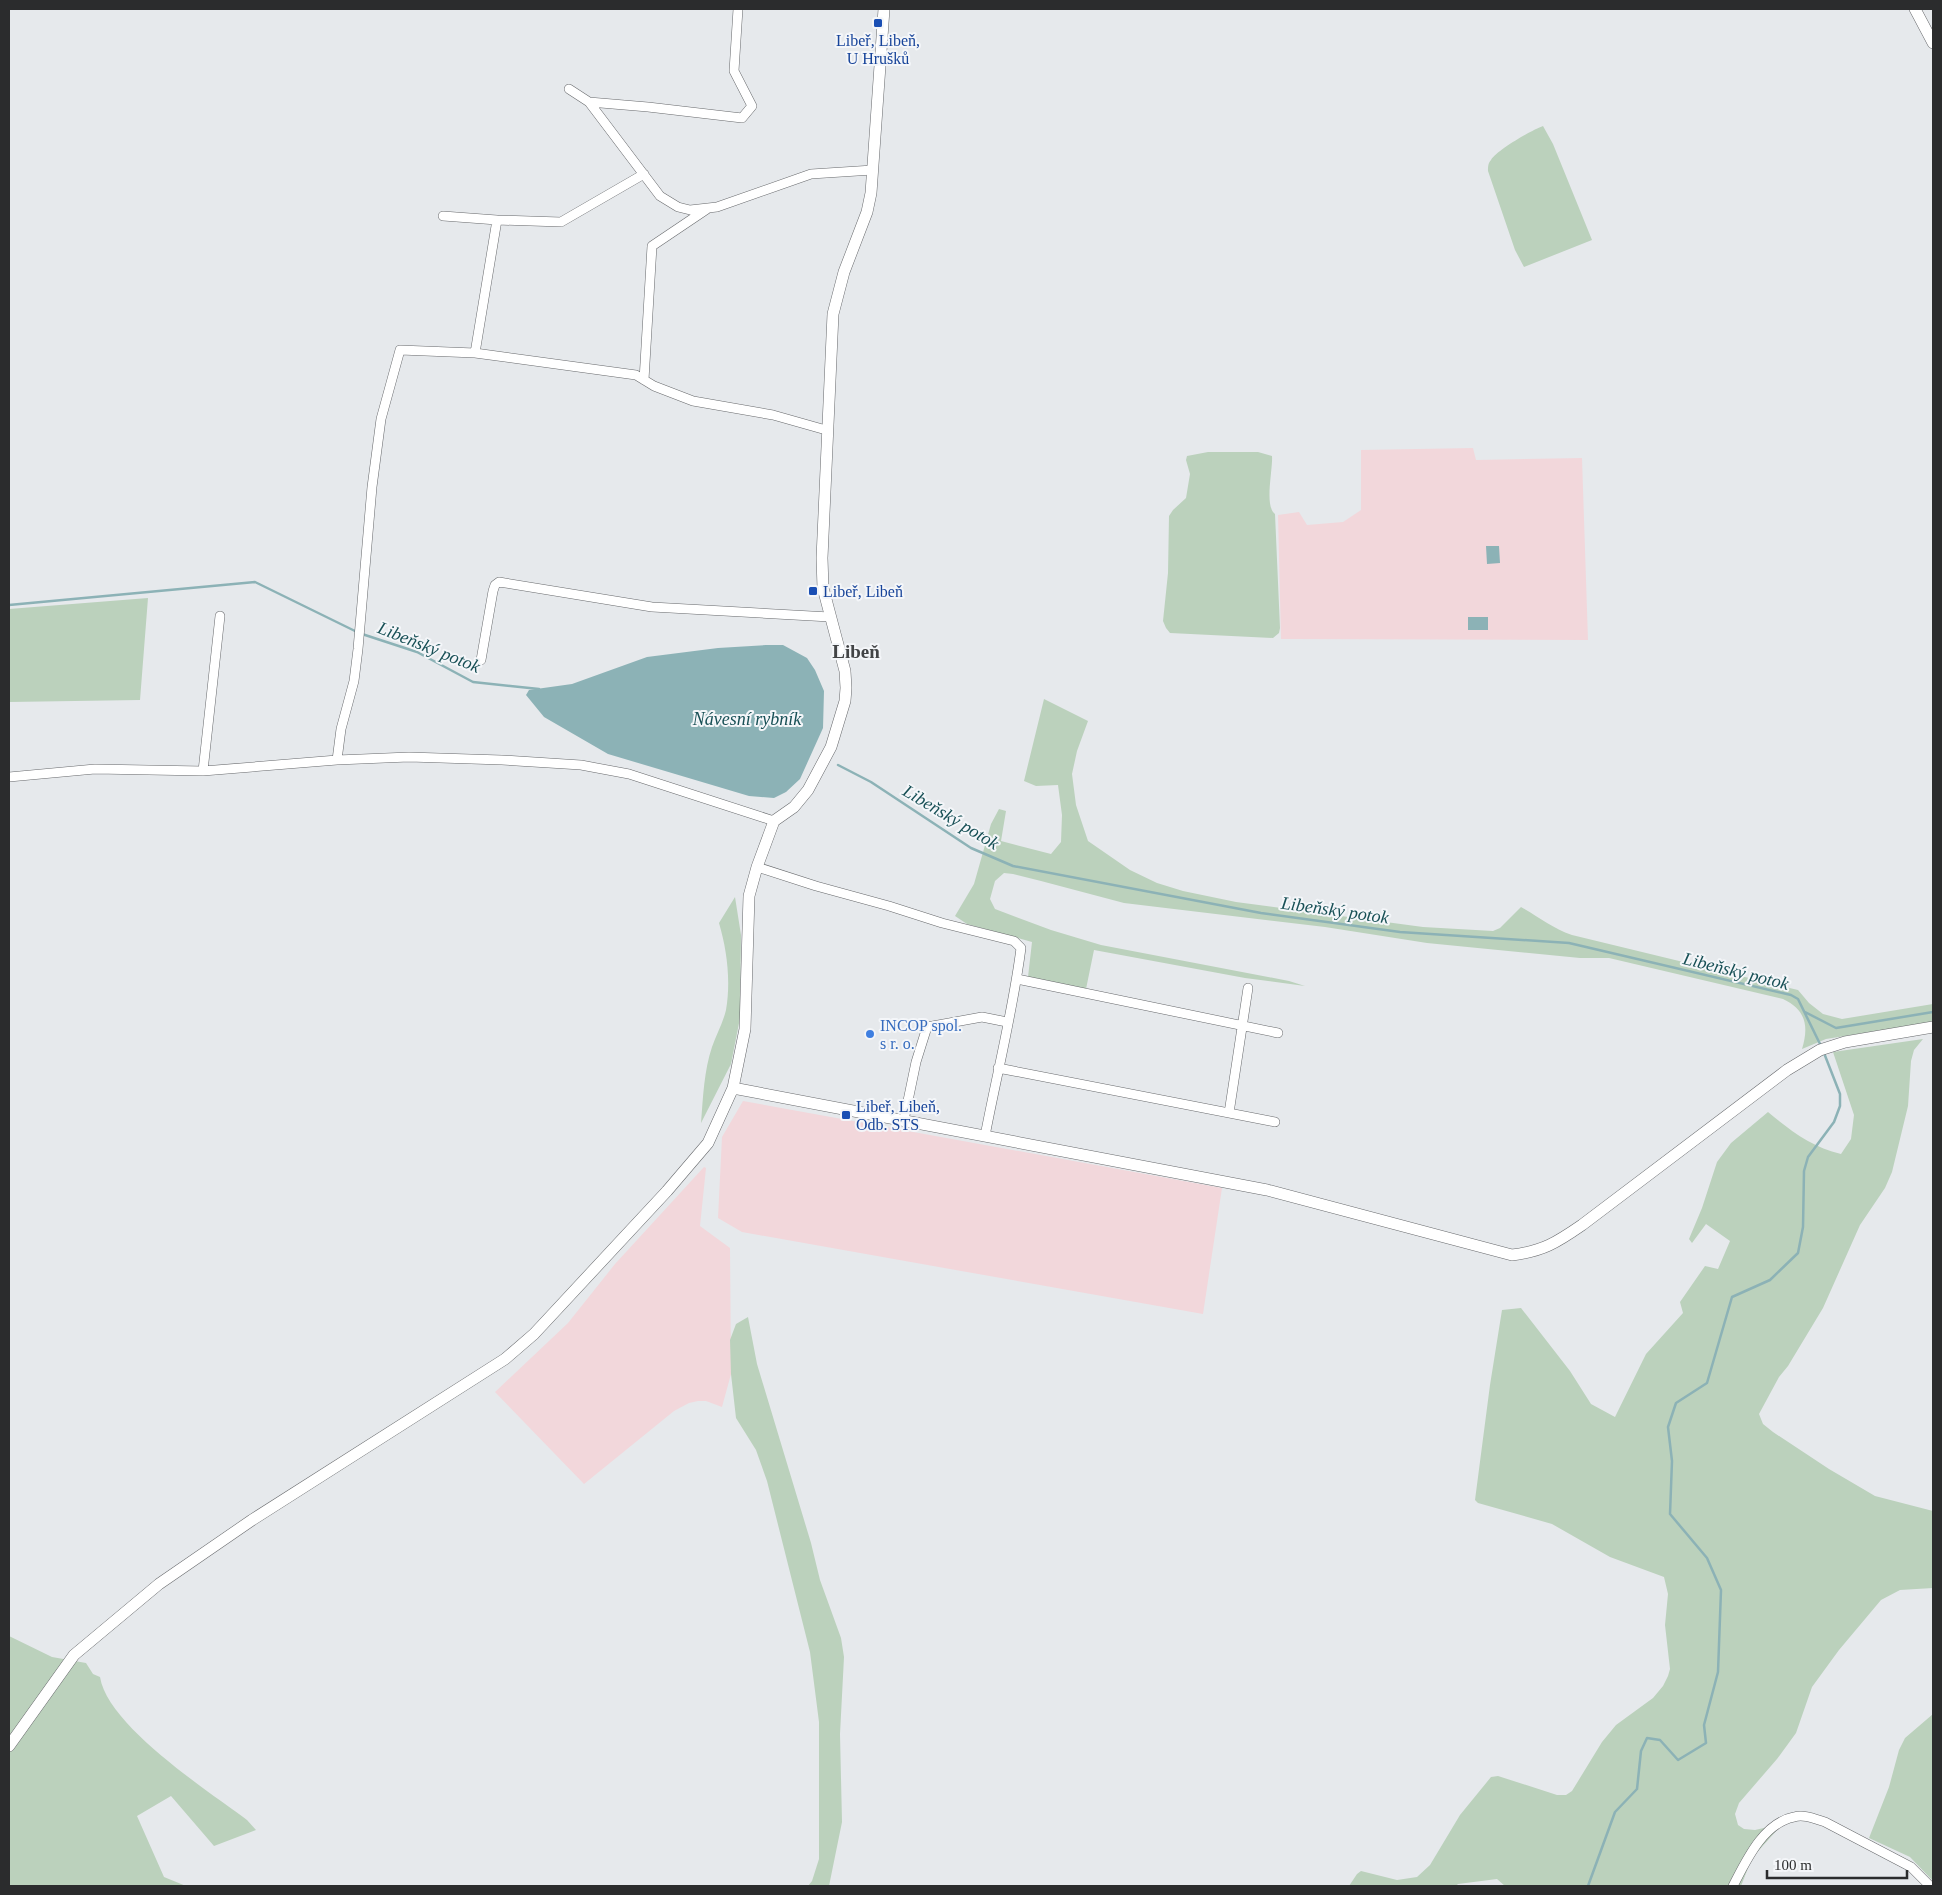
<svg xmlns="http://www.w3.org/2000/svg" width="1942" height="1895" font-family="Georgia,serif">
<style>
.industrial{fill:#f2d7db}
.green{fill:#bbd1bc}
.water{fill:#8cb2b6}
.lines{fill:none;stroke-linecap:round;stroke-linejoin:round}
.stream{stroke:#8cb2b6;stroke-width:2.5}
.minor-casing{stroke:#67696c;stroke-width:10}
.tertiary-casing{stroke:#67696c;stroke-width:12}
.minor{stroke:#fff;stroke-width:9}
.tertiary{stroke:#fff;stroke-width:11}
.transit-dot{fill:#1a4fb4;stroke:#f4f6f9;stroke-width:2}
.shop-dot{fill:#3f7fe0;stroke:#f4f6f9;stroke-width:2}
.labels{text-anchor:middle;dominant-baseline:central;stroke-width:4;stroke-linejoin:round;paint-order:stroke}
.transit-label{font-size:16px;fill:#164399;stroke:#f4f6f9;text-anchor:start}
.shop-label{font-size:16px;fill:#366cbe;stroke:#f4f6f9;text-anchor:start}
.water-label{font-size:18px;font-style:italic;fill:#185056;stroke:#f4f6f9}
.quarter-label{font-size:19px;font-weight:bold;fill:#424446;stroke:#f4f6f9}
</style>
<rect width="100%" height="100%" fill="#e6e9ec"/>
<!-- industrial -->
<path class="industrial" d="M1473,448L1476,460L1582,458L1588,640L1281,639L1278,515L1299,512L1307,525L1343,522L1361,510V450Z
M743,1101L1222,1188L1203,1314L742,1232L718,1218L722,1137Z
M704,1167L706,1168L700,1226L730,1248L731,1374L722,1407L706,1401H698L689,1403L674,1411L584,1484L495,1392L568,1323L615,1264Z"/>
<!-- green -->
<path class="green" d="M1543,126L1553,144L1592,240L1524,267L1515,250L1488,171C1488,167 1488,163 1491,160C1497,150 1532,130 1543,126Z
M1208,452H1258L1272,456C1273,470 1264,506 1275,514L1280,628L1279,633L1273,638L1170,633L1166,628L1163,621L1168,573L1169,516L1173,510L1186,498L1190,474L1186,460L1187,456Z
M148,598L140,700L9,702V609Z
M1044,699L1088,721L1077,751L1072,774L1076,805L1088,841L1130,870L1157,883L1183,891L1236,902L1423,927L1493,931L1500,928L1521,907C1539,917 1552,928 1572,935L1798,990L1809,1003L1823,1014L1842,1019L1933,1004V1022L1826,1039L1802,1049C1809,1026 1806,1010 1783,999L1609,958H1580L1427,943L1325,927L1124,903L1041,881L1013,874L1004,873L995,881L990,899L995,909L1051,930L1101,945L1289,981L1305,986L1245,978L1094,950L1086,989L1028,977L1032,942L967,924L955,916L974,884L991,824L999,809L1006,811L1001,841L1051,854L1061,842L1062,815L1058,785L1036,786L1024,781Z
M735,897L741,935L740,1018L731,1064L701,1123C703,1097 704,1071 712,1047C716,1035 723,1023 726,1010C731,981 727,950 719,923Z
M1923,1039L1914,1050L1911,1061L1908,1106L1892,1172L1885,1188L1860,1225L1823,1308L1788,1366L1779,1377L1759,1414L1763,1424L1773,1432L1829,1469L1875,1496L1933,1511V1588L1900,1590L1881,1600L1839,1650L1812,1687L1796,1733L1777,1759L1739,1803L1735,1814L1738,1825L1744,1829L1755,1830L1768,1827L1777,1830L1752,1858L1741,1886H1505L1497,1879L1458,1884L1456,1886H1349L1357,1874L1361,1871L1397,1880L1417,1877L1430,1865L1460,1815L1491,1777L1498,1776L1557,1795H1566L1572,1791L1602,1742L1616,1725L1653,1698L1663,1686L1668,1676L1670,1669L1665,1625L1668,1594L1664,1577L1610,1557L1552,1524L1478,1503L1475,1500L1490,1385L1502,1310L1521,1308L1570,1371L1591,1404L1615,1417L1646,1354L1683,1313L1680,1302L1705,1266L1718,1269L1730,1241L1706,1224L1692,1243L1689,1239L1702,1208L1717,1162L1731,1143L1768,1112C1791,1131 1812,1147 1841,1154L1851,1139L1854,1115L1833,1052Z
M748,1317L757,1364L811,1543L820,1580L841,1638L844,1657L840,1734L842,1822L829,1886H808L812,1881L819,1859V1722L810,1652L767,1481L756,1450L736,1418L731,1374L730,1340L736,1324Z
M9,1636L52,1657L86,1663L93,1674L100,1677C108,1726 207,1790 247,1820L256,1830L214,1846L171,1796L137,1816L164,1877L186,1886H9Z
M1933,1714V1881L1910,1857L1869,1838L1889,1787L1899,1750L1905,1738Z"/>
<!-- water -->
<path class="water" d="M1486,546H1499L1500,563L1487,564Z
M1468,617H1488V630H1468Z
M766,645H783L807,658L815,670L824,691L823,728L800,779L786,792L774,798L749,796L608,754L544,717L526,695L529,690L572,684L647,657L718,648Z"/>
<g class="lines">
<!-- stream -->
<path class="stream" d="M9,605L255,582L357,632
M362,634L417,652L473,682L539,689
M838,765L871,782L971,848L1013,866L1261,913L1400,932L1569,943L1791,995L1798,999L1821,1046
M1805,1012L1836,1028L1933,1012
M1588,1886L1615,1812L1637,1789L1641,1751L1647,1738L1660,1740L1678,1760L1706,1743L1704,1725L1718,1672L1721,1590L1707,1558L1670,1514L1672,1461L1668,1427L1676,1403L1707,1383L1732,1297L1770,1280L1798,1253L1803,1227L1804,1171L1808,1157L1834,1122L1840,1106V1094L1824,1053"/>
<!-- minor casing -->
<g class="minor-casing">
<path id="minor" d="M569,89L589,102L660,196L678,207L690,210L717,207L811,174L873,170
M589,102L648,107L742,118L752,106L734,71L738,9
M443,216L497,220
M475,353L497,220L561,222L644,174
M644,380L652,246L707,209
M481,660L493,591L495,585L499,582L652,607L830,617
M337,760L341,729L354,681L358,649L372,487L381,419L400,350L475,353L636,375L654,386L693,401L773,415L826,430
M203,771L220,616
M9,777L95,769L203,771L337,760L409,757L502,760L581,765L629,774L774,821
M757,867L816,886L889,906L942,923L1014,941L1021,948C1013,1011 997,1073 985,1136
M1017,979L1278,1033
M998,1068L1275,1122
M1229,1113L1248,988
M904,1120L916,1062L927,1027L982,1017L1007,1022
M1733,1886C1746,1861 1763,1823 1794,1817C1804,1814 1815,1819 1825,1822L1911,1867L1930,1886"/>
</g>
<!-- tertiary casing -->
<g class="tertiary-casing">
<path id="tertiary" d="M1915,9L1933,43
M733,1088L1267,1190L1512,1255C1543,1251 1556,1243 1582,1225L1787,1070L1820,1050L1845,1042L1933,1027
M9,1746L74,1655L159,1584L252,1520L505,1359L534,1334L667,1191L708,1143L733,1088L745,1029L749,896L757,867L774,821L794,807L808,790L831,747L845,701L846,688L845,671L823,588L822,558L833,314L844,272L867,212L871,193L884,9"/>
</g>
<!-- minor -->
<use href="#minor" class="minor"/>
<!-- tertiary -->
<use href="#tertiary" class="tertiary"/>
</g>
<!-- markers -->
<g class="transit-dot">
<rect x="873" y="18" width="10" height="10" rx="2.5"/>
<rect x="808" y="586" width="10" height="10" rx="2.5"/>
<rect x="841" y="1110" width="10" height="10" rx="2.5"/>
</g>
<circle class="shop-dot" cx="870" cy="1034" r="5"/>
<g class="labels">
<!-- transit labels -->
<g class="transit-label">
<text x="878" y="40" text-anchor="middle">Libeř, Libeň,<tspan x="878" dy="18">U Hrušků</tspan></text>
<text x="823" y="591">Libeř, Libeň</text>
<text x="856" y="1106">Libeř, Libeň,<tspan x="856" dy="18">Odb. STS</tspan></text>
</g>
<!-- shop labels -->
<g class="shop-label">
<text x="880" y="1025">INCOP spol.<tspan x="880" dy="18">s r. o.</tspan></text>
</g>
<!-- water labels -->
<g class="water-label">
<text transform="translate(429 647) rotate(22)">Libeňský potok</text>
<text x="747" y="719">Návesní rybník</text>
<text transform="translate(951 817) rotate(31)">Libeňský potok</text>
<text transform="translate(1335 910) rotate(8)">Libeňský potok</text>
<text transform="translate(1736 971) rotate(14)">Libeňský potok</text>
</g>
<!-- quarter labels -->
<g class="quarter-label">
<text x="856" y="651">Libeň</text>
</g>
</g>
<!-- border -->
<rect width="1942" height="1895" fill="none" stroke="#2b2c2d" stroke-width="20"/>
<!-- scale -->
<path d="M1767 1870v8h140v-8" fill="none" stroke="#2b2c2d" stroke-width="2.5"/>
<text x="1774" y="1870" font-size="15" fill="#2b2c2d" stroke="#f4f6f9" stroke-width="4" paint-order="stroke">100 m</text>
</svg>
